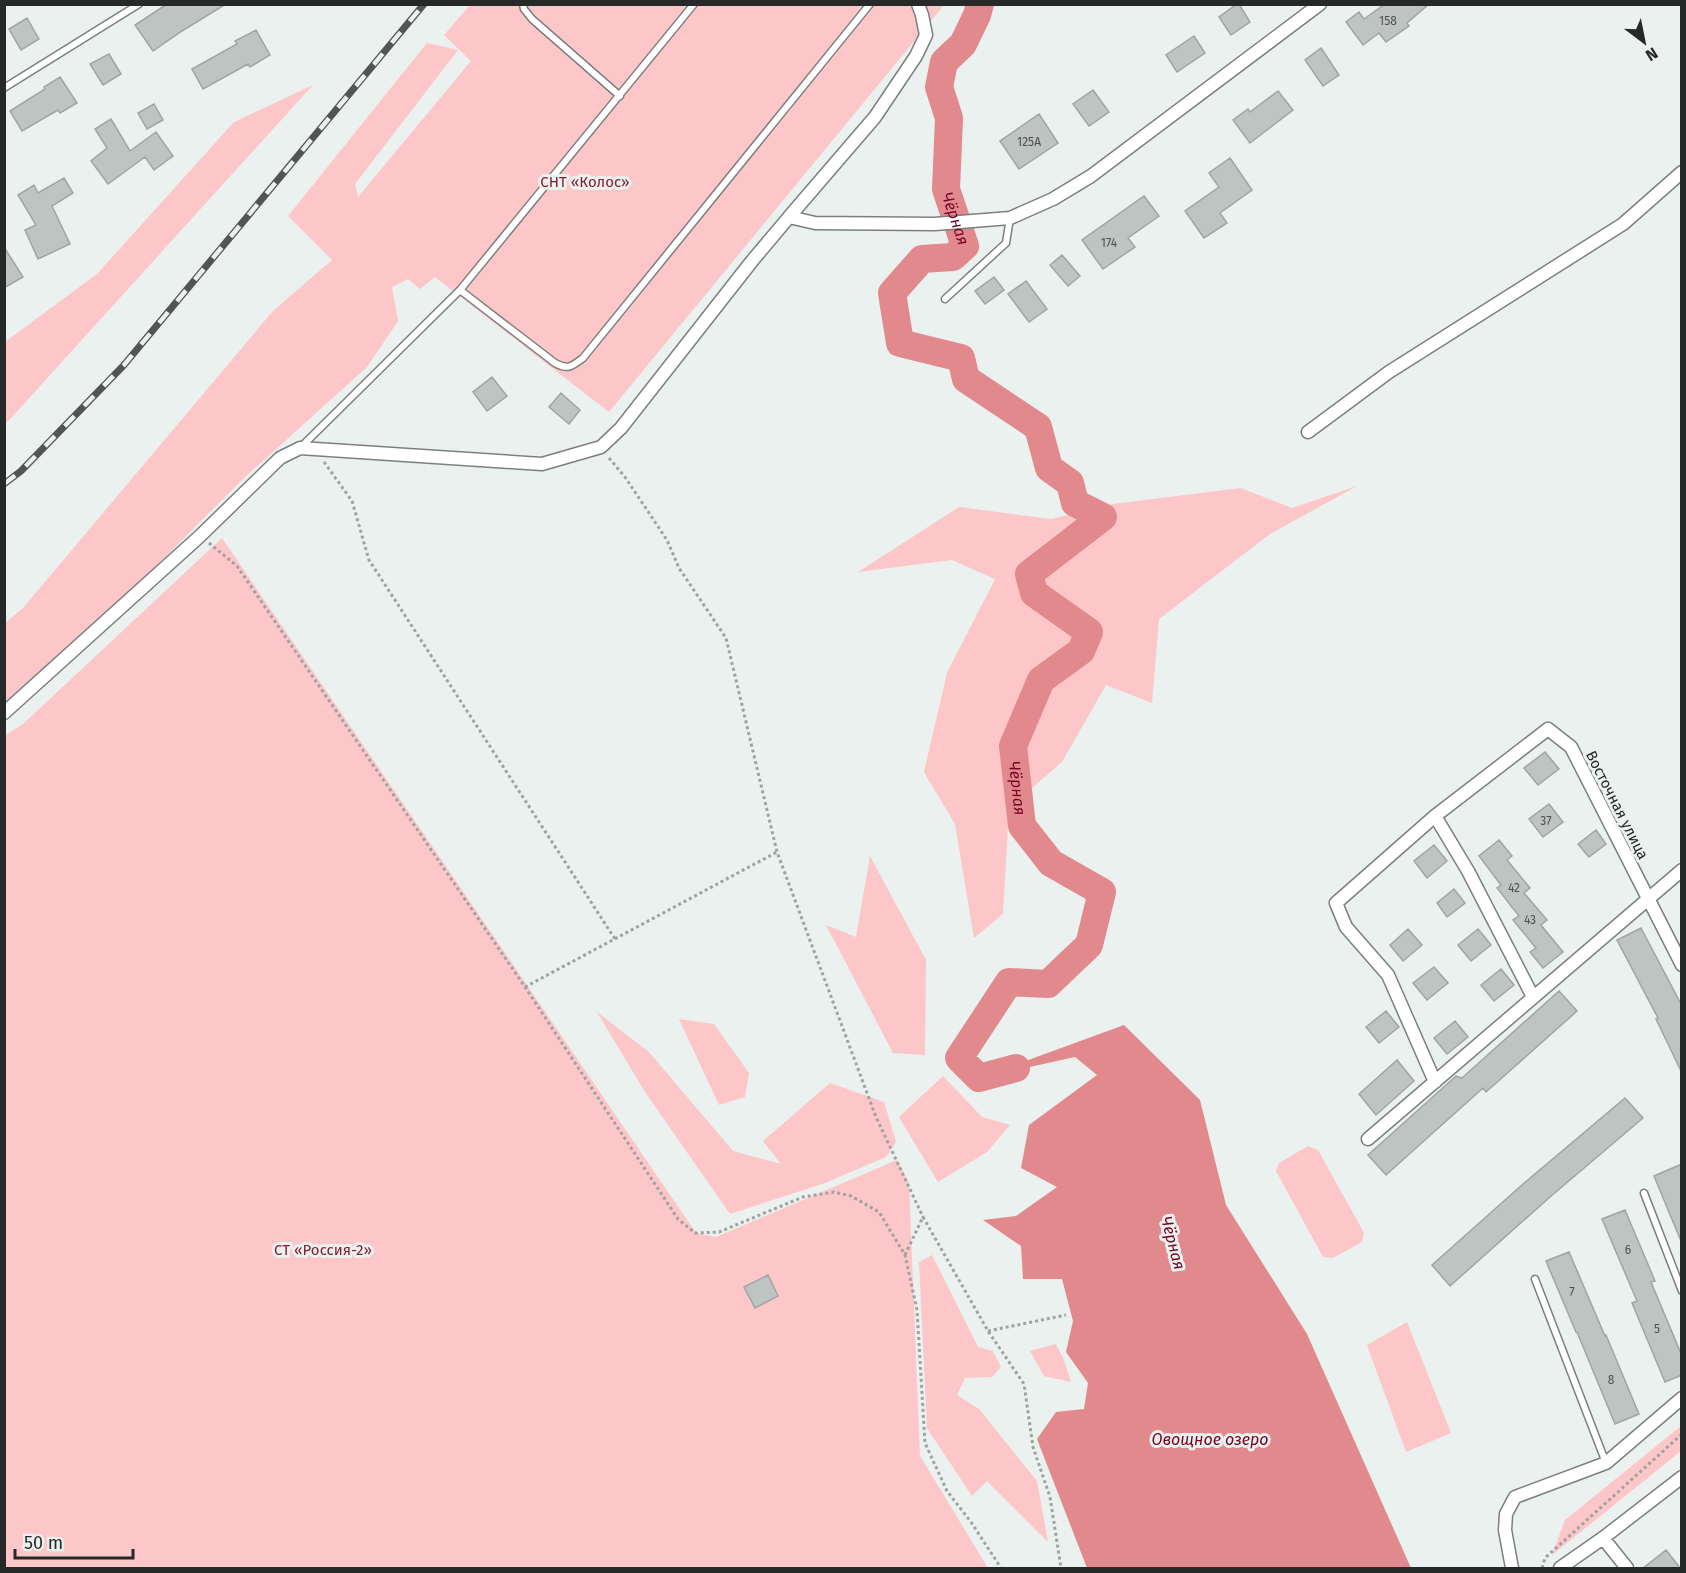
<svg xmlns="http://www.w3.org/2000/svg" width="1686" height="1573" font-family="'Fira Sans',sans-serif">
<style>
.green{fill:#fdc6c8}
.water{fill:#e2898e}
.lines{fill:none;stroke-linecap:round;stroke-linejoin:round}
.river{stroke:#e2898e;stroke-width:28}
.building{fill:#bec4c1;stroke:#9fa5a3;stroke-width:1.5}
.service-casing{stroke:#7b807e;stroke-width:9}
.minor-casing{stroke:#7b807e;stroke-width:15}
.path{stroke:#9ea3a1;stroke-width:3;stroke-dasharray:3 3;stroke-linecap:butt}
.service{stroke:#fff;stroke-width:6}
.minor{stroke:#fff;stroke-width:12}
.rail-casing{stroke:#525553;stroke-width:7}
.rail{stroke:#eaf1ee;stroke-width:4.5;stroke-dasharray:14;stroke-linecap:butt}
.labels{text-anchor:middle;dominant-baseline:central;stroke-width:6;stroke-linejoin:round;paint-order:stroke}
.number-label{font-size:12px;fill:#4d504e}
.park-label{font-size:15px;fill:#871d30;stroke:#eaf1ee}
.street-label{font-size:15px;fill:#272928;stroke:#eaf1ee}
.water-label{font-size:16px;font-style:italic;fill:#740322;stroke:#eaf1ee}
</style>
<rect width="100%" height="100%" fill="#eaf1ee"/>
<!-- green -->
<path class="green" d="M470,5H944L609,412L435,277L420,289L408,279L392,287L398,321L367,367L245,477L106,616L5,702V623L23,608L273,311L332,260L288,216L427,43L458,50L355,184L358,197L471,61L444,35Z
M313,85L11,418L5,424V342L97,274L234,122Z
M1357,486L1270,534L1159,619L1152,703L1106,685L1062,762L1009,808L1003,914L974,938L955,824L924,772L947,673L995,579L952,560L858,572L959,507L1051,519L1113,504L1241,488L1292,508Z
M222,538L696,1233L716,1237L897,1160L909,1183L920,1456L988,1568H5L4,736L23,724Z
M870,856L926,960L925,1055L893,1053L826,925L856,937Z
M597,1012L649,1052L733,1151L781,1164L763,1141L830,1083L884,1102L896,1142L886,1157L825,1183L730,1214L645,1092Z
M679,1019L714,1024L749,1073L745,1097L719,1105Z
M943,1076L982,1117L1010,1125L987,1152L938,1182L899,1117Z
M1308,1146L1318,1150L1364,1233L1362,1242L1333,1258L1323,1257L1276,1171L1279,1163Z
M932,1255L978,1347L993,1351L1001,1367L992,1377L965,1378L957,1395L979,1409L1037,1481L1048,1542L987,1481L972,1496L927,1428L919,1262Z
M1407,1322L1451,1433L1406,1452L1367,1345Z
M1056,1344L1064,1360L1071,1382L1044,1376L1030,1351Z
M1681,1426V1451L1552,1555L1565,1520Z"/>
<!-- water -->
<path class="water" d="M1124,1025L1200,1100L1226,1205L1307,1334L1411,1568H1087L1037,1439L1056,1412L1084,1409L1088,1383L1066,1352L1073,1321L1062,1279H1023L1021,1246L983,1220L1016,1216L1057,1187L1021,1168L1029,1125L1097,1075L1075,1057L979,1078Z"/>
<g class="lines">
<!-- river -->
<path class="river" id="s1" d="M980,4L977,15L963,44L944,62L939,87L949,118L946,189L965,246L953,257L922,259L892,293L900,343L961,358L966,379L1038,427L1049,468L1070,483L1075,503L1103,517L1029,574L1034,593L1089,632L1081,651L1041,680L1013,746L1022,826L1051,863L1102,892L1089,945L1048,984L1009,982L959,1058L979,1078L1016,1068"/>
</g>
<!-- building -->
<path class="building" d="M167,4H226L182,31L153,51L135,25Z
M1237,4H1239L1250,22L1231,35L1219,17Z
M1385,4H1429L1407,23L1409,26L1386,42L1379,33L1363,45L1346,22L1359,12L1364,19Z
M27,18L39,39L21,50L9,29Z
M256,30L270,55L250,67L248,64L203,89L192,69L237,44L235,41Z
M1194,36L1205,53L1177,72L1166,55Z
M1321,48L1339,75L1323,86L1305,60Z
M109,54L121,74L103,85L90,64Z
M60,77L77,103L60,113L58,110L22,131L10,111L45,89L44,87Z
M1093,90L1109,112L1089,126L1073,104Z
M1278,91L1293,110L1250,143L1233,120L1248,109L1250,112Z
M154,104L163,120L147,129L138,113Z
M1039,114L1058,143L1019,169L1000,141Z
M111,119L130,151L156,132L173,156L154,170L145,157L108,184L91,161L107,148L95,129Z
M1230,158L1252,190L1220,213L1227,223L1204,238L1185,211L1219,187L1209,173Z
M64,178L73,193L52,206L70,244L38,259L25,230L36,225L18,195L34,185L38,193Z
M1144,196L1159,216L1128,238L1135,247L1103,269L1082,240Z
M4,247L23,277L4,288Z
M1062,255L1080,276L1068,286L1050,265Z
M994,277L1004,290L985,304L975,291Z
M1026,281L1047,309L1029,322L1008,294Z
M492,377L507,396L487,411L473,392Z
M561,393L580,410L569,424L549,407Z
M1545,752L1559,769L1538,785L1524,768Z
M1549,804L1563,822L1543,837L1529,819Z
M1596,830L1606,844L1589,857L1578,844Z
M1499,840L1512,856L1507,860L1530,888L1524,893L1547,920L1541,925L1563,952L1543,968L1530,952L1536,948L1513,920L1519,916L1497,888L1501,885L1479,856Z
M1434,845L1447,861L1427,878L1414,861Z
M1454,889L1465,903L1447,917L1437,903Z
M1641,928L1682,1006V1073L1656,1019L1658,1018L1617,940Z
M1408,929L1422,945L1403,961L1390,945Z
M1478,929L1491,945L1471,961L1458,945Z
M1434,967L1448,983L1427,1000L1413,983Z
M1501,969L1514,985L1494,1001L1481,985Z
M1559,991L1577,1011L1486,1092L1483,1088L1386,1175L1368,1155L1456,1076L1462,1078Z
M1386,1011L1399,1027L1379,1043L1366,1027Z
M1455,1021L1468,1037L1447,1054L1434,1038Z
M1397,1060L1414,1081L1376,1115L1359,1094Z
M1625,1098L1643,1118L1550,1197L1450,1286L1432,1265L1523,1184Z
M1682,1164V1241H1681L1654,1176Z
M1625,1210L1655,1281L1651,1282L1682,1356V1375L1665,1382L1632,1303L1637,1301L1602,1219Z
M1569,1252L1605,1336L1606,1335L1639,1414L1615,1424L1577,1332H1576L1546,1261Z
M768,1275L778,1296L755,1308L744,1287Z
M1666,1550L1681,1569H1642Z"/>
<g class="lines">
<!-- service casing -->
<g class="service-casing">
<path id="service" d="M523,4L524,9L532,19L620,96
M4,88L139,4
M460,290L555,363C568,370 571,367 583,358L870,4
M945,299L1006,243L1010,218
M301,447L460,290L694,4
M1644,1193L1682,1291
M1535,1279L1606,1463"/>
</g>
<!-- minor casing -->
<g class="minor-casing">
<path id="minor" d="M789,217L875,117L916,56L926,35L922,15L918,4
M1308,432L1389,372L1623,224L1682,172
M4,713L200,536L280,458L300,448L542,464L601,447L621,428L752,261L789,217L815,223L935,224L1010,218L1053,199L1091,176L1320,4
M1533,997L1468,871L1435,816L1548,729L1571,747L1682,965
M1435,1082L1388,975L1346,927L1336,903L1435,816
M1368,1139L1682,870
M1603,1538L1627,1568
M1512,1568L1505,1530L1506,1514L1515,1497L1606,1463L1682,1398
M1560,1568L1603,1538L1682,1477"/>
</g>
<!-- path -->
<path class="path" d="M609,458L625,477L667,540L679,568L726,638L777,852L876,1117L923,1217
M324,462L352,501L369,560L615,939
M209,543L237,566L525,987L678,1219L695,1233L719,1232L803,1197L834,1192L851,1196L879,1212L905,1255L917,1310L925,1443L947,1491L971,1522L1001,1568
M525,987L777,852
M905,1255L923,1217L988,1331L1024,1384L1033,1447L1050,1497L1061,1568
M988,1331L1066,1315
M1542,1568L1545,1558L1682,1434"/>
<!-- service -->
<use href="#service" class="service"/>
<!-- minor -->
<use href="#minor" class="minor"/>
<!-- rail casing -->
<g class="rail-casing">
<path id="rail" d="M4,484L21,471L124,365L424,4"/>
</g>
<!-- rail -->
<use href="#rail" class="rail"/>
</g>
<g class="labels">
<!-- number labels -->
<g class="number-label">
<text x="1388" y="21">158</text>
<text x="1029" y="142">125А</text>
<text x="1109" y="243">174</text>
<text x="1546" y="821">37</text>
<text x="1514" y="888">42</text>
<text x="1530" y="920">43</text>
<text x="1628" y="1250">6</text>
<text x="1572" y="1292">7</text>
<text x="1657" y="1329">5</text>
<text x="1611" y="1380">8</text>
</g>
<!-- park labels -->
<g class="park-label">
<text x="585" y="182">СНТ «Колос»</text>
<text x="323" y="1250">СТ «Россия-2»</text>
</g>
<!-- street labels -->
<g class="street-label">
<text transform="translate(1617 805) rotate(63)">Восточная улица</text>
</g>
<!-- water labels -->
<g class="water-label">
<text stroke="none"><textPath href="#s1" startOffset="230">Чёрная</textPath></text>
<text stroke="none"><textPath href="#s1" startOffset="1058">Чёрная</textPath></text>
<text transform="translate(1173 1243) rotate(75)">Чёрная</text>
<text x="1210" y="1439">Овощное озеро</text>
</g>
</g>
<!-- border -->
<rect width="1686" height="1573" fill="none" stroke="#272928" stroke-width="12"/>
<!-- north arrow -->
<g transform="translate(1644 42) rotate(148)" stroke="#eaf1ee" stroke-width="4.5" paint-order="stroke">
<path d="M0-4.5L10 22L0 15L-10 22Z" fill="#272928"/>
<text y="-9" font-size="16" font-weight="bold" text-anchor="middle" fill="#272928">N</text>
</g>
<!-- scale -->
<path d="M15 1549v9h118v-9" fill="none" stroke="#272928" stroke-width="3"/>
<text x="24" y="1549" font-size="18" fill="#272928" stroke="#eaf1ee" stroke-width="4.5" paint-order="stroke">50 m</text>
</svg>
